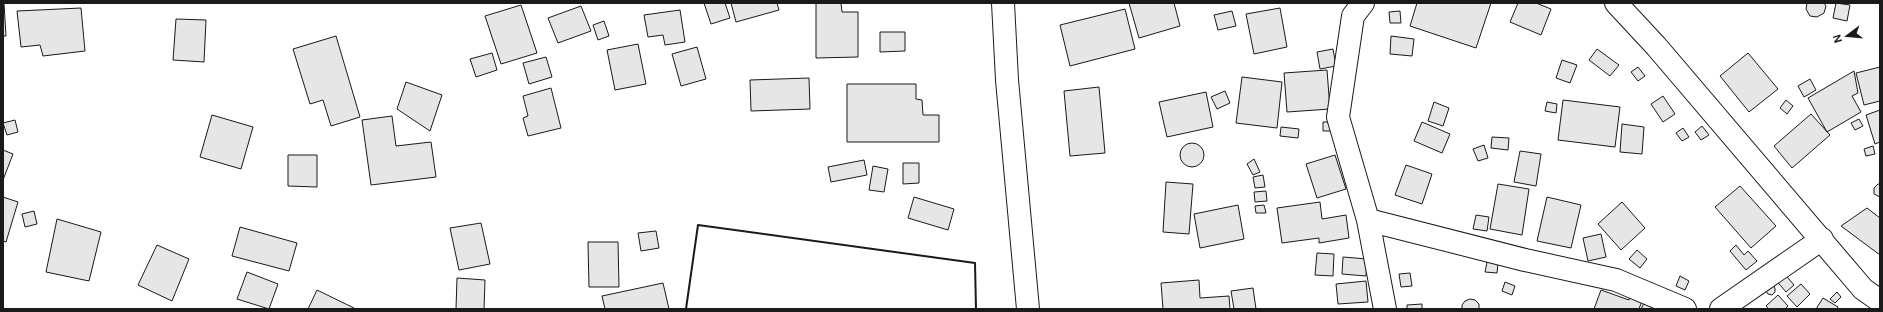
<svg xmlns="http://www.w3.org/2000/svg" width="1883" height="312" font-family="'DM Sans',sans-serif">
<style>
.building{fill:#e6e6e6;stroke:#1a1a1a}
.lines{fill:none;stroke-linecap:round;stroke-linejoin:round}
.minor-casing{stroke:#1a1a1a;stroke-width:24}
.tertiary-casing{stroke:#1a1a1a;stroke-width:24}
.minor{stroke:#fff;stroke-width:22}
.tertiary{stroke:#fff;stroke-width:22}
.wall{stroke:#1a1a1a;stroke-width:2}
</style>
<rect width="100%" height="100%" fill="#fff"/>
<!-- building -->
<path class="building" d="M3,3H4L6,36H3Z
M704,3H725L730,18L711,24Z
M731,3H777L779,10L736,22Z
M816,3H841L842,12H858V57L816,58Z
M1129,3H1174L1180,26L1139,38Z
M1417,3H1491L1476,48L1410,26Z
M1518,3H1536L1551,9L1541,35L1510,22Z
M1807,3H1824L1826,6L1824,13L1817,17L1810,16L1806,9Z
M1836,3L1850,5L1847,21L1833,18Z
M521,5L537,53L501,64L485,16Z
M581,6L591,31L558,43L548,18Z
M81,8L85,51L43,56L40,45L21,47L17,11Z
M1280,8L1287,47L1254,54L1246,14Z
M1125,9L1135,49L1070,66L1060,25Z
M680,10L685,42L665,45L663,35L648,37L644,15Z
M1232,11L1236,26L1218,30L1214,15Z
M1400,11L1401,23H1390L1389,12Z
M176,19L206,20L204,62L173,60Z
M604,21L609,36L598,40L593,25Z
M880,32H905V51L880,52Z
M336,36L360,117L331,126L323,100L310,104L293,49Z
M1391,36L1414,39L1412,56L1390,54Z
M638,44L646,84L615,90L607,50Z
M697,47L706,79L681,86L672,54Z
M1333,49L1336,66L1320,69L1317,52Z
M1597,49L1619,65L1610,76L1589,60Z
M492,53L497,70L476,77L470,59Z
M1748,53L1778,89L1749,112L1720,76Z
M546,57L552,77L529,84L523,63Z
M1562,60L1577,65L1570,83L1556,78Z
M1638,67L1645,76L1638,81L1631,72Z
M1880,67V101L1864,105L1856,73Z
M1327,70L1330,109L1287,112L1284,73Z
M1854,71L1858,93L1852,96L1861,112L1827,132L1808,98Z
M1242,77L1282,82L1277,128L1236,123Z
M809,78L810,109L751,111L750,80Z
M1810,79L1816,90L1804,97L1798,86Z
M406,82L442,95L430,131L397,109Z
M847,84H916V99L922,100L923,115H939V142H847Z
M1099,87L1105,153L1070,156L1064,91Z
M551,88L561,128L528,136L523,118L528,116L523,96Z
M1225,91L1230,103L1217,109L1211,97Z
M1206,92L1213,127L1167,137L1159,102Z
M1663,96L1675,114L1663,122L1651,104Z
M1563,100L1620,107L1615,147L1558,140Z
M1786,100L1793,106L1787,114L1780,108Z
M1434,102L1449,108L1443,126L1428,121Z
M1547,102L1557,104L1556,113L1545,111Z
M1880,110V142L1875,144L1866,115Z
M1811,114L1830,135L1792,168L1774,146Z
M212,115L253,127L241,169L200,157Z
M392,116L396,146L431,142L436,177L371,185L362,120Z
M1859,119L1863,126L1855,130L1851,123Z
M15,120L18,132L7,135L3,123Z
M1323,122H1336V131H1323Z
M1422,122L1450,134L1442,153L1414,141Z
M1622,124L1644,127L1642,154L1620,152Z
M1702,126L1709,135L1701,140L1695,132Z
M1281,127L1299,129L1298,138L1280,136Z
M1683,128L1689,137L1682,141L1676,133Z
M1492,137L1509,138L1508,150L1491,148Z
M1180 155a12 12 0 1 1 24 0a12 12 0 1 1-24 0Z
M1484,145L1488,158L1478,161L1473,149Z
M1873,146L1875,154L1866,156L1864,149Z
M3,150L13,154L3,180Z
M1520,151L1541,154L1536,186L1514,182Z
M288,155H317V187L288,186Z
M1335,155L1346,189L1317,198L1306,164Z
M1254,159L1260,172L1253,175L1247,164Z
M864,160L867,175L831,182L828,167Z
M903,163H919V183L903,184Z
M1406,165L1432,174L1422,204L1395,195Z
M873,166L888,169L884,192L869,190Z
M1263,175L1265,187L1255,188L1253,177Z
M1166,182L1193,184L1189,234L1163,232Z
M1498,184L1529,189L1522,235L1490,229Z
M1878,184H1880V197L1874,194V188Z
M1740,186L1776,226L1751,248L1715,207Z
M1266,191L1267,201L1255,202L1254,192Z
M3,197L18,202L6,242L3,241Z
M914,197L954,209L948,230L908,218Z
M1547,197L1581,205L1571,248L1537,241Z
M1320,202L1322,219L1346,215L1349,238L1319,243V238L1282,243L1277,208Z
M1622,202L1645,228L1621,250L1598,224Z
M1238,205L1244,239L1200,248L1194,214Z
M1264,205L1266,213H1256L1255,206Z
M1867,208L1880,218V255L1841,226Z
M34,211L37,224L25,227L22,214Z
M1476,215L1489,217L1487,231L1473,229Z
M57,219L101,232L89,281L46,272Z
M481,223L490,264L459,270L450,228Z
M240,227L297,243L289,271L232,256Z
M656,231L659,248L641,251L638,233Z
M1601,234L1606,257L1588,261L1583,238Z
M588,242H618L619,287H589Z
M157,245L189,259L172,301L138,285Z
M1736,245L1744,255L1748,251L1757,261L1746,270L1730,251Z
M1637,250L1647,259L1640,268L1629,259Z
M1317,253L1334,254L1333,276L1315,275Z
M1343,257L1367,259L1366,276L1342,274Z
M1487,262L1498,263L1497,273L1485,272Z
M1782,271L1794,285L1786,292L1774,278Z
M247,272L278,284L269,309L237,299Z
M1410,273L1412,286L1401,287L1399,274Z
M1680,276L1689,281L1685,290L1676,286Z
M457,278L485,280L484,309H456Z
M1199,280L1200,298L1229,296L1230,309H1163L1161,283Z
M1366,281L1368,302L1338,304L1336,284Z
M1505,282L1515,286L1512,295L1502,291Z
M663,283L669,309H605L602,296Z
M1801,284L1810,294L1797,307L1787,296Z
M1773,285L1775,288V292L1772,295L1768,294L1766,291Z
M1253,288L1256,309H1234L1231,291Z
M317,290L354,308L353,309H308Z
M1601,290L1629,300L1631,294L1643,298L1639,309H1594Z
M1837,292L1841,297L1835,303L1830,299Z
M1778,295L1788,306L1785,309H1769L1766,306Z
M1823,298L1838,307L1837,309H1816Z
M1470,299L1475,300L1479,304V309H1462V305L1465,301Z
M1646,299L1657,309H1641Z
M1422,304V309H1407V305Z"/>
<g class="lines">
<!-- minor casing -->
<g class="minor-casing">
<path id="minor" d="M1363,3L1353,16L1338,117L1368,220L1385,309
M1616,3L1656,46L1863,289L1880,301
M1368,220L1525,260L1616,280L1685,309
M1721,309L1822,239"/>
</g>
<!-- tertiary casing -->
<g class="tertiary-casing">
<path id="tertiary" d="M1003,3L1007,80L1028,309"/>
</g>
<!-- minor -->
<use href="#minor" class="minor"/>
<!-- tertiary -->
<use href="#tertiary" class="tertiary"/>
<!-- wall -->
<path class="wall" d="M686,309L698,225L975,263L976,309"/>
</g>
<!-- border -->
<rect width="1883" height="312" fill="none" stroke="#1a1a1a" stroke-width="8"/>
<!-- north arrow -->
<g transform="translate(1847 36) rotate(254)" stroke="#ffffff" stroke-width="3" paint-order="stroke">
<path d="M0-3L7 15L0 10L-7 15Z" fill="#1a1a1a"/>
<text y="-6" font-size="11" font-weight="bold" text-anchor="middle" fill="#1a1a1a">N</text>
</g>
</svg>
